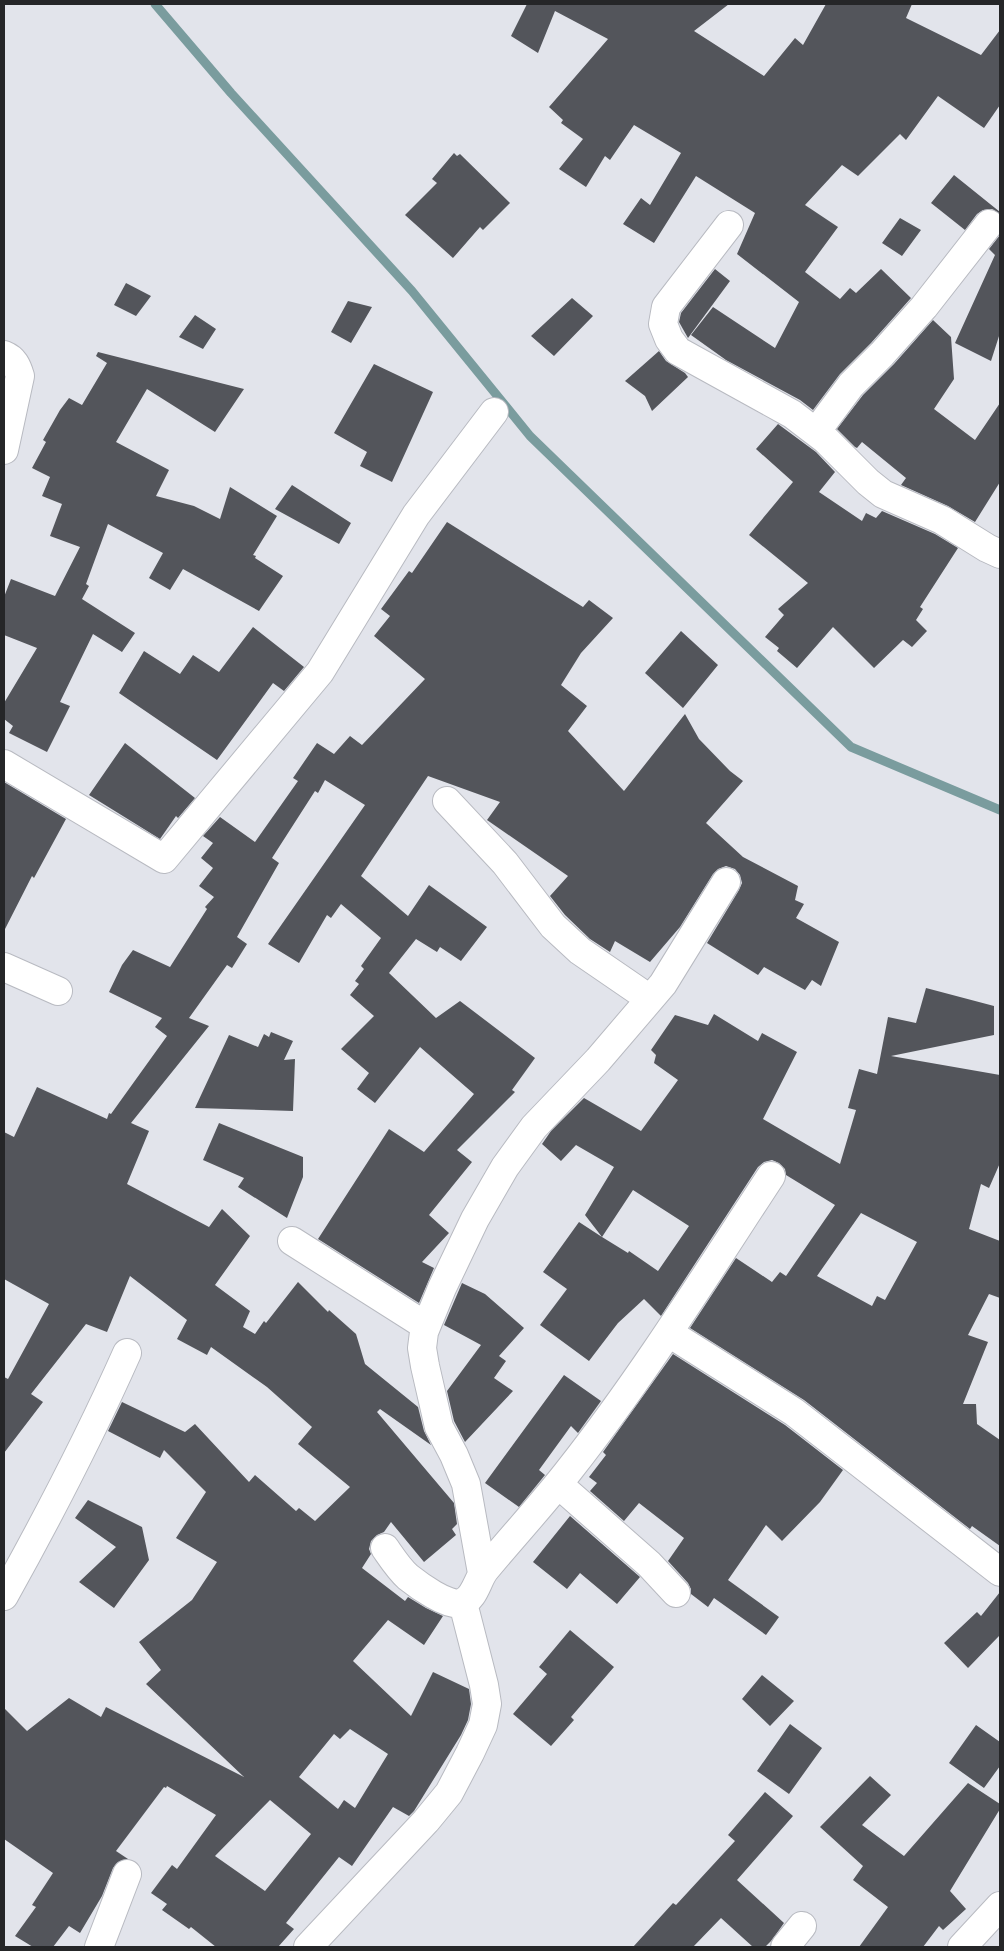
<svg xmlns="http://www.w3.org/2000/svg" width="1004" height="1951" font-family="'Exo 2',sans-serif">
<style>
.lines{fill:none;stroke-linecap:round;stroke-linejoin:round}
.stream{stroke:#7a9c9e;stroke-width:9}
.building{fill:#53555b;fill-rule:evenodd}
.minor-casing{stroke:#b8bac1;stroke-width:30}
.minor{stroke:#fff;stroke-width:28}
</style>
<rect width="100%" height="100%" fill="#e2e4eb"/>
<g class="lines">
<!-- stream -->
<path class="stream" d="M155,4L231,93L412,291L530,436L851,747L1000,810"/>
</g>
<!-- building -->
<path class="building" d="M527,4H729L694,31L764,76L795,38L803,45L826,4H912L906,18L981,55L1000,30V105L984,128L938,96L906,140L900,134L858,176L842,165L805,205L838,227L805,272L840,299L850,288L856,293L881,269L911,298L871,343L840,374L813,410L800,400L726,360L691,335L713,307L775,348L799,302L737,254L755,213L696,176L654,243L623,224L641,198L650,205L681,153L634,125L610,160L605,156L586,187L559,169L583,139L561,123L563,120L549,107L608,39L555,11L538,53L511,36Z
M454,153L457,156L460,154L510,203L483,230L480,227L453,258L405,215L437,183L432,179Z
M954,175L1000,212V214L992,209L983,210L977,214L965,230L931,203Z
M900,218L921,230L902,256L882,243Z
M1000,235V333L991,361L955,343L995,255L989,249Z
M715,269L730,281L688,338L679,322L681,313Z
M126,283L151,296L136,316L114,305Z
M572,298L593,316L554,356L531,336Z
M348,301L372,307L351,343L331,332Z
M195,315L216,329L203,349L179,337Z
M933,320L951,337L954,379L934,409L975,440L1000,403V482L975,522L948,506L901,485L906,478L862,442L857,448L855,447L837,429L863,395L894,364Z
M659,351L666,361L685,373L688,377L652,411L645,396L625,381Z
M98,352L244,389L215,432L147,389L116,442L169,470L156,496L194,506L220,519L230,487L277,516L253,555L256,556L255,558L283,576L259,611L183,569L170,590L149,578L163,553L108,524L86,584L89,586L82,599L135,633L122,652L93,634L60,702L70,706L47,752L9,733L13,726L4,719V703L37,648L4,635V597L11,579L55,596L80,547L50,536L62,504L42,496L50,477L32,468L46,442L43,440L60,410L69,398L82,405L107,363L96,356Z
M374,364L433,392L392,482L360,466L367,452L334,433Z
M778,424L816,452L835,472L819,492L862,521L866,513L876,518L882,511L935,534L958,548L920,607L923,609L916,620L927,631L912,647L903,640L874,668L833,627L797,668L777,651L779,648L765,637L784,615L778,609L808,583L749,535L793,482L756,449Z
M292,485L351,523L339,544L275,509Z
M447,522L583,607L589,600L613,618L581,653L561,685L587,706L568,731L624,791L685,714L699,739L730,771L743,781L706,823L743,857L798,886L795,900L804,904L796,918L839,942L821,986L812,980L805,990L764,967L758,975L707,943L739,890L742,883L740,875L735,869L726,866L718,869L713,874L680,927L650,962L615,941L610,952L590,939L565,915L550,896L568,876L487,820L500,802L428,776L361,876L408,916L429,885L487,927L461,961L440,947L437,952L416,939L389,973L436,1018L460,1001L535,1058L512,1090L515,1092L457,1150L472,1162L429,1215L449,1233L422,1262L434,1268L419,1303L318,1239L389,1129L424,1152L474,1094L420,1047L375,1103L357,1089L369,1073L341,1049L374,1016L350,995L359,984L355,981L364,969L361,966L381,938L341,904L331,918L327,915L299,963L268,944L365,805L325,780L318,793L315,791L272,858L279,863L237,937L247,944L232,968L227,965L189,1018L209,1026L131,1123L149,1131L127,1184L209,1227L222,1209L250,1236L215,1285L250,1311L243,1327L255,1334L264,1321L266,1323L298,1282L328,1312L329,1310L356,1334L365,1364L418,1407L424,1431L431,1445L380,1409L377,1412L454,1503L457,1524L452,1529L456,1535L424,1562L391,1522L384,1532L377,1535L371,1541L369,1549L371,1554L362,1568L405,1601L408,1597L426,1608L443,1616L424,1645L388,1620L353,1661L411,1716L433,1672L469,1689L471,1704L468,1720L461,1735L414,1811L409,1816L393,1807L352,1866L339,1857L286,1923L294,1929L278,1947H216L191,1927L189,1929L162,1910L167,1904L151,1893L172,1865L177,1869L216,1815L167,1786L166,1788L164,1787L116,1851L128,1859L118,1862L113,1868L102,1896L80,1933L69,1926L53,1947H33L15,1936L36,1907L32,1905L53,1873L4,1839V1708L27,1731L69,1698L101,1717L106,1707L244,1777L146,1684L161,1670L139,1642L192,1600L217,1562L176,1538L206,1492L164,1450L160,1458L108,1431L122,1402L185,1432L195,1424L249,1482L255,1475L296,1511L299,1508L315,1521L350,1487L298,1444L312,1427L267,1387L211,1347L207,1355L177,1339L187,1320L130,1276L107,1332L86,1324L31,1394L43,1402L4,1453V1377L8,1379L49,1304L4,1279V1132L14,1137L37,1087L107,1119L109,1113L111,1114L167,1036L155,1027L162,1018L109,992L122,965L133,950L170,967L207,909L205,907L214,897L199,886L213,868L201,858L213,843L203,836L220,817L255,842L298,781L293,778L317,743L334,754L350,736L362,745L425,679L374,636L390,616L381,609L409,571L412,573ZM350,1729L388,1754L355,1808L344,1800L338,1809L299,1777L334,1734L340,1739ZM270,1800L311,1834L265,1891L215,1856Z
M253,627L304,667L284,691L273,683L217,760L119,693L144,651L180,674L193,655L219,672Z
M681,631L718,665L683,708L645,673Z
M125,743L195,798L178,818L176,816L160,839L89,795Z
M4,782L66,819L34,878L32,876L4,931Z
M926,988L994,1006V1035L891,1056L1000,1075V1163L989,1188L981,1184L969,1229L1000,1241V1298L989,1294L968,1335L988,1342L963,1404H976L977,1424L1000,1440V1546L972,1526L970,1529L804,1400L690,1328L736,1258L772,1282L780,1272L786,1276L835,1205L786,1175L785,1169L779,1163L772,1160L764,1162L758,1167L661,1316L644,1299L618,1323L589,1361L540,1325L567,1289L543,1272L579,1222L602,1237L585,1215L614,1167L576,1145L561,1161L542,1144L551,1131L584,1098L641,1131L678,1080L654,1063L656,1055L651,1050L675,1015L708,1025L714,1014L758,1041L762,1033L797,1052L763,1119L840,1164L856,1110L848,1108L859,1069L877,1074L888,1017L916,1023ZM633,1190L689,1226L658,1271L629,1251L628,1253L602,1237ZM861,1213L917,1242L885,1300L877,1296L872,1306L817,1276Z
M271,1032L293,1041L284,1060L295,1059L293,1111L195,1108L229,1035L258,1047L264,1034L269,1037Z
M219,1123L303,1157V1177L287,1218L238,1187L244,1178L203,1160Z
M462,1283L485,1294L524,1328L499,1356L506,1361L494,1378L513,1391L465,1442L454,1421L447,1391L481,1345L444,1325Z
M673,1354L785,1425L843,1470L820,1502L782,1541L766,1525L728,1580L779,1617L766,1635L714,1598L708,1607L691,1594V1589L688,1583L668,1561L684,1538L639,1503L624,1521L590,1491L597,1483L589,1477L606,1455L603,1452Z
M564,1375L601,1401L578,1433L571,1426L539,1470L545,1475L519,1507L485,1483Z
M88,1500L142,1527L149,1560L114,1608L79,1582L116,1547L75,1518Z
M570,1516L640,1577L617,1604L580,1573L567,1589L533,1562Z
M1000,1592V1635L968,1668L944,1643L977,1612L981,1616Z
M570,1630L614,1667L571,1717L574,1720L551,1746L513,1714L547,1674L539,1667Z
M762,1675L794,1701L770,1726L742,1699Z
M790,1724L822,1748L789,1794L757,1771Z
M976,1725L1000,1742V1766L984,1788L949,1763Z
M870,1776L891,1795L862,1825L904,1856L968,1783L1000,1804V1809L950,1891L966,1909L943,1930L939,1926L923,1947H859L888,1907L853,1880L863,1866L820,1827Z
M765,1792L793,1816L737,1880L784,1923L772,1940L765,1947H753L721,1918L693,1947H633L673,1903L676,1905L735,1841L728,1835Z"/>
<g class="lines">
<!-- minor casing -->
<g class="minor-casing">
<path id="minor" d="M729,225L666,307L663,324L669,339L678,351L792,414L826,440L868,482L883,494L942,520L987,548L1000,554
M4,355C14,359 17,366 20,376L4,450
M816,432L851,385L882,354L924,307L989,224
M4,764L164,859L320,672L416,515L494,412
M447,801L505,863L553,926L580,951L650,999
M4,967L58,991
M292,1241L426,1326
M669,1333L794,1412L1000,1572
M558,1484L649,1564L676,1593
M385,1548C392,1558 399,1569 408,1577C418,1585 448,1607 461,1603C475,1599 477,1580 485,1570C513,1536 543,1504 570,1469C643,1376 706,1275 771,1176
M482,1573L466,1484L454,1455L439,1427L425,1366L422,1348L424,1332L442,1288L475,1219L505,1167L534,1127L598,1060L663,984L726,882
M4,1596C48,1517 90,1436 127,1353
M99,1947L127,1874
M308,1947L426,1821L449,1793L470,1753L483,1725L487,1704L484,1685L463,1603
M785,1947L802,1926
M962,1947L1000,1906"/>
</g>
<!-- minor -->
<use href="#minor" class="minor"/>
</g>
<!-- border -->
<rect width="1004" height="1951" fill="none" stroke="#252628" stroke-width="10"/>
</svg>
